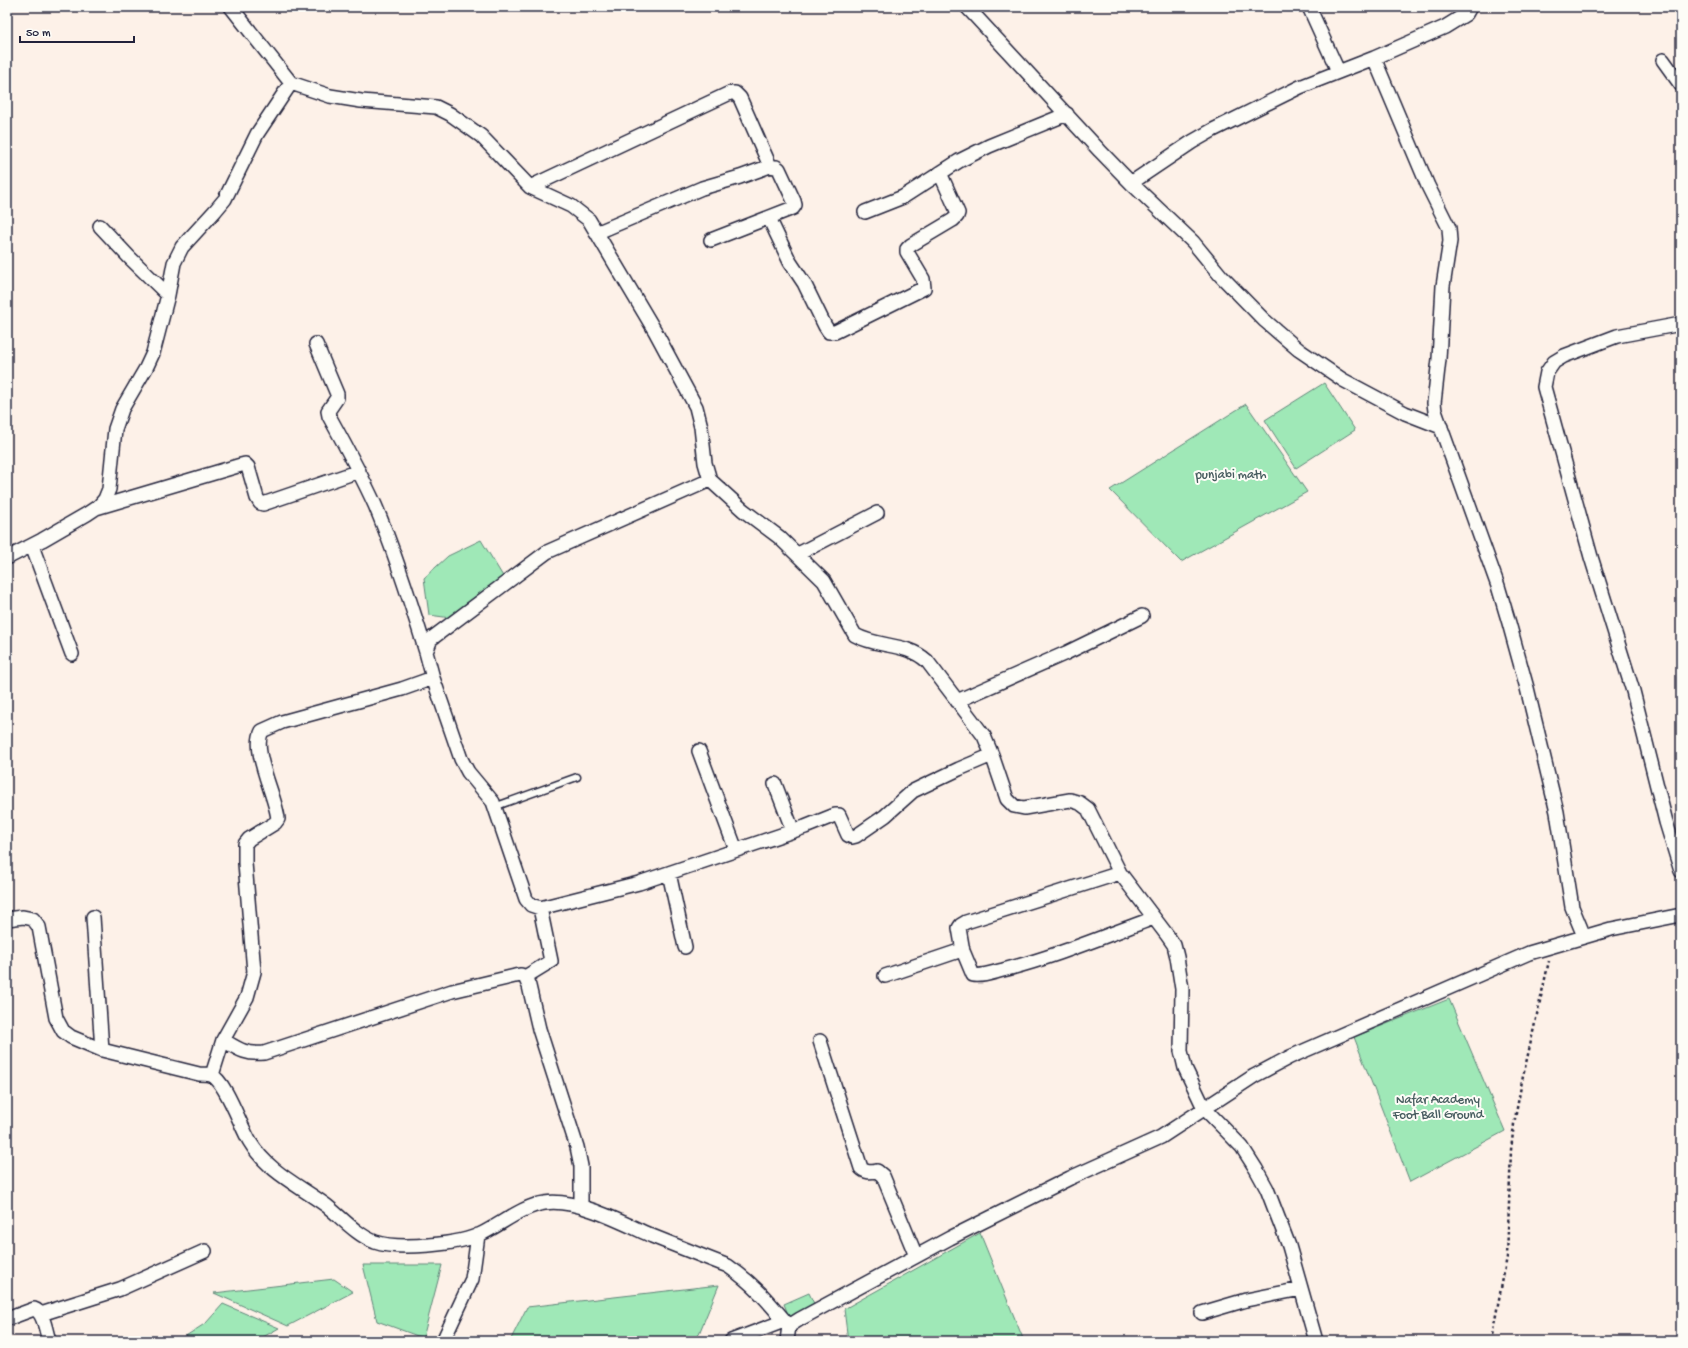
<svg xmlns="http://www.w3.org/2000/svg" width="1688" height="1348" font-family="'Gochi Hand',sans-serif">
<style>
.green{fill:#9fe8b7;stroke:#608579}
.lines{fill:none;stroke-linecap:round;stroke-linejoin:round}
.lane-casing{stroke:#22223b;stroke-width:9}
.street-casing{stroke:#22223b;stroke-width:16}
.path{stroke:#22223b;stroke-width:2.5;stroke-dasharray:3 3;stroke-linecap:butt}
.lane{stroke:#fdfcf7;stroke-width:6}
.street{stroke:#fdfcf7;stroke-width:13}
.labels{text-anchor:middle;dominant-baseline:central;stroke-width:4;stroke-linejoin:round;paint-order:stroke}
.park-label{font-size:13px;fill:#485d60;stroke:#fdfcf7}
</style>
<rect width="100%" height="100%" fill="#fdf1e8"/>
<filter id="ink" filterUnits="userSpaceOnUse"><feTurbulence type="fractalNoise" baseFrequency=".025" numOctaves="2"/><feDisplacementMap in="SourceGraphic" scale="8" xChannelSelector="R" yChannelSelector="G"/><feConvolveMatrix kernelMatrix="1 2 1 2 8 2 1 2 1" color-interpolation-filters="sRGB"/></filter>
<g filter="url(#ink)">
<!-- green -->
<path class="green" d="M1324,383L1355,430L1296,468L1265,420Z
M1246,404L1307,492L1181,562L1110,490Z
M481,540L504,578L451,618L429,615L424,578L448,556Z
M1449,999L1505,1131L1410,1182L1354,1037Z
M980,1233L1024,1341H848L844,1309Z
M363,1265H442L423,1338L377,1321Z
M334,1279L353,1292L288,1326L214,1293Z
M719,1285L696,1341H510L527,1307Z
M809,1293L816,1308L791,1322L784,1304Z
M223,1304L279,1328L256,1341H178L206,1323Z"/>
<g class="lines">
<!-- lane casing -->
<g class="lane-casing">
<path id="lane" d="M494,807L577,777"/>
</g>
<!-- street casing -->
<g class="street-casing">
<path id="street" d="M231,7L291,83L330,96L361,101L436,107L450,114L481,136L530,187L571,206L589,220L655,331L696,407L701,427L705,463L710,480L743,510L779,537L824,581L855,635C878,648 906,642 927,661L984,736L992,755L1007,799L1014,806L1024,808L1070,800L1080,803L1088,809L1120,873L1167,935L1174,945L1177,957L1182,989L1181,1051L1185,1068L1204,1108L1242,1147L1256,1169L1267,1189L1289,1246L1316,1341
M967,7L1100,151L1131,183L1193,242L1221,276L1264,320L1299,350L1343,380L1405,413L1441,427
M1309,7L1338,71
M1374,58L1428,186L1449,228L1450,241L1443,286L1439,359L1434,403L1435,411L1498,586L1509,623L1527,688L1557,812L1572,907L1584,936
M1663,60L1681,85
M1131,183L1192,142L1213,130L1300,87L1374,58L1445,27L1466,14L1470,7
M530,187L730,93H735L740,98L770,166
M865,212L903,197L959,161L989,146L1067,114
M769,218L790,262L804,283L825,326L829,332H835L924,288L923,279L907,252V249L911,245L953,220L957,216L958,213L940,173
M100,226L129,257L168,295
M596,233L702,188L740,177L770,166L776,167L779,169L794,201L795,205L793,208L711,240
M1681,324L1617,336L1564,356L1554,362L1547,372L1544,387L1591,557L1633,691L1666,822L1681,871
M316,344L337,394V398L328,411L329,416C345,445 361,474 375,505C395,552 411,603 426,652
M96,508L241,465L245,464L248,467L257,498L260,503L263,504L359,471
M32,546L72,654
M798,554L877,513
M7,558L42,540L87,514L99,506L105,499L109,489L115,429L122,409L146,368L153,353L168,295L174,263L182,247L215,211L225,199L257,134L291,83
M433,678L461,759L468,772L493,802L526,899L531,905L540,908L639,883L805,827L835,815H839L848,835L852,837L856,836L885,816L913,791L959,769L992,755
M957,701L1066,653L1142,616
M699,751L736,850
M775,784L793,831
M669,873L685,947
M93,917L102,1050
M7,919L23,917L33,919L39,927L56,1018L63,1031L71,1037L102,1050L199,1074C202,1074 208,1074 211,1075C226,1081 241,1128 250,1142C268,1172 300,1186 327,1206C342,1218 357,1235 375,1242C398,1250 460,1245 483,1233C501,1224 525,1205 545,1203C576,1198 623,1223 652,1236C677,1246 702,1256 728,1266C755,1285 768,1301 789,1326
M963,951L959,928L961,925L966,922L1120,873
M885,976L959,951H963L973,975C983,977 994,972 1003,970C1055,957 1104,936 1154,918
M525,977L551,961L540,908
M223,1040C238,1049 246,1055 264,1053L452,991L515,976L521,975L525,977L529,986L539,1029L577,1147L581,1166V1206
M820,1041L861,1168C866,1173 871,1172 877,1171L883,1176L916,1256
M212,1075L223,1040L247,997L254,972L245,863V844L249,839L275,823L278,819C276,796 251,751 262,731L282,722L402,689L433,678L426,652L431,639L547,552L710,480
M1202,1313L1246,1300L1301,1289
M41,1314L120,1289L205,1251
M7,1319L34,1309C44,1312 46,1332 49,1341
M443,1341L472,1279L478,1235
M731,1341L784,1321
M787,1341L789,1326L800,1319L950,1238L1070,1178L1161,1137L1254,1076L1290,1057L1529,953L1611,929L1681,915"/>
</g>
<!-- path -->
<path class="path" d="M1491,1341L1507,1257L1511,1150L1514,1124L1522,1081L1549,961"/>
<!-- lane -->
<use href="#lane" class="lane"/>
<!-- street -->
<use href="#street" class="street"/>
</g>
</g>
<g class="labels">
<!-- park labels -->
<g class="park-label">
<text x="1231" y="475">punjabi math</text>
<text x="1438" y="1100">Nafar Academy<tspan x="1438" dy="15">Foot Ball Ground</tspan></text>
</g>
</g>
<!-- margin -->
<rect width="1688" height="1348" fill="none" stroke="#fdfcf7" stroke-width="24"/>
<rect x="12" y="12" width="1664" height="1324" fill="none" stroke="#22223b" stroke-width="1.5" filter="url(#ink)"/>
<!-- scale -->
<path d="M20 36v6h114v-6" fill="none" stroke="#22223b" stroke-width="2"/>
<text x="26" y="36" font-size="12" fill="#22223b" stroke="#fdfcf7" stroke-width="3" paint-order="stroke">50 m</text>
</svg>
